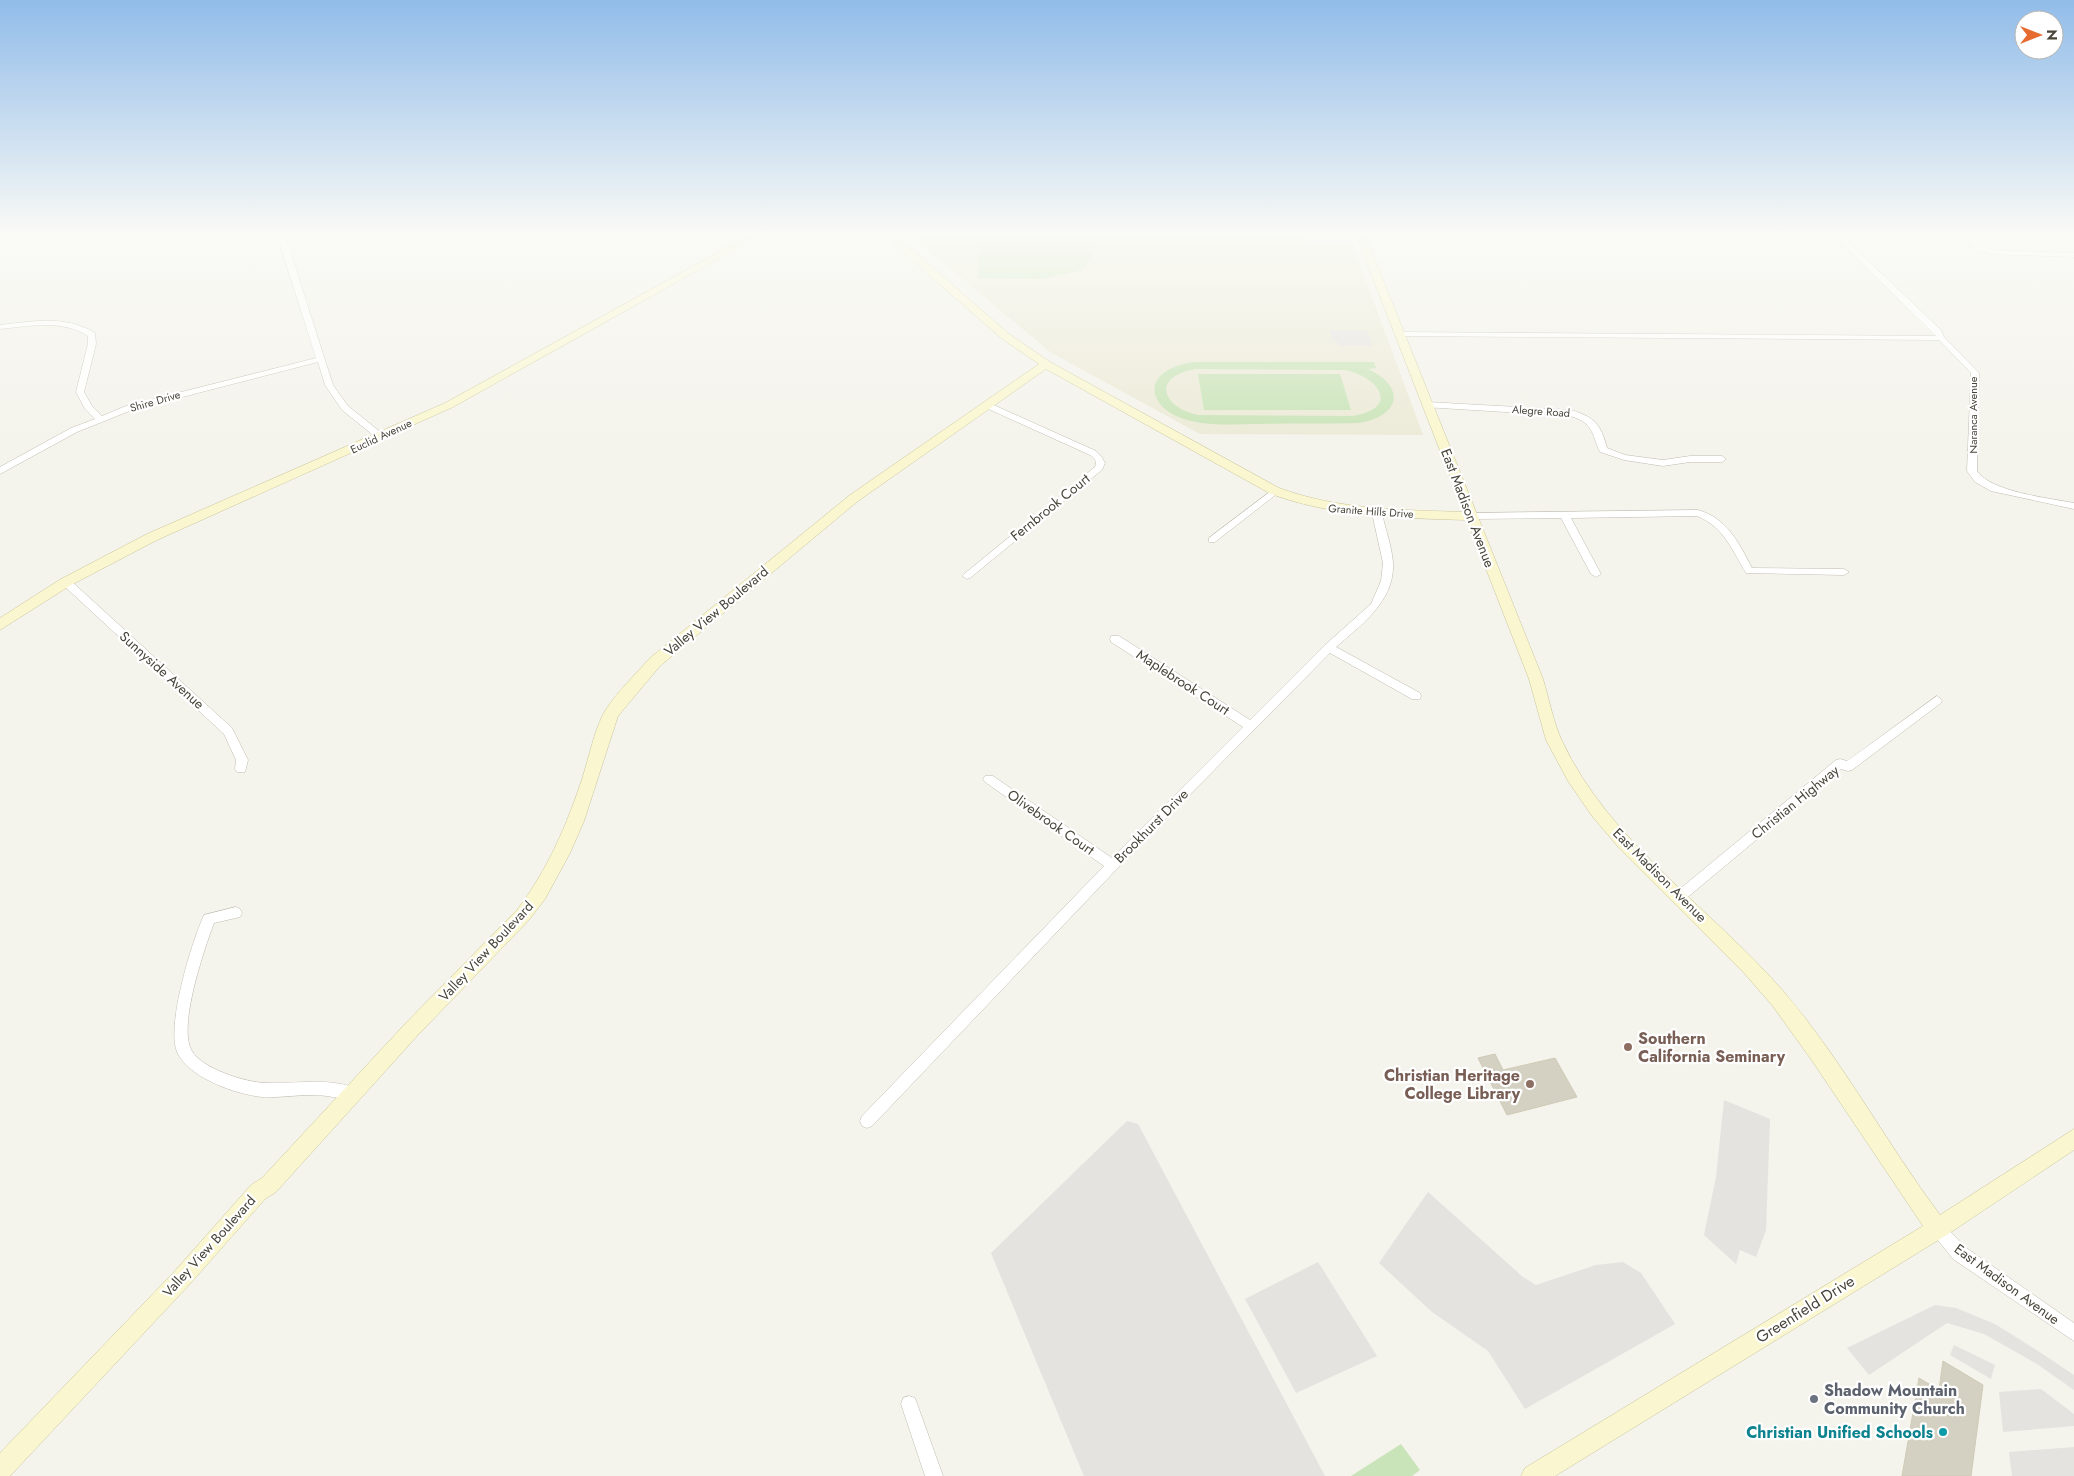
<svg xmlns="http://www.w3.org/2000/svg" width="2074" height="1476" font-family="Jost,sans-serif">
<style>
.education{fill:#ecead7}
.green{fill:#cae4b9;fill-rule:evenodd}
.parking{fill:#e4e3e0}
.building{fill:#d5d1c2;stroke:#cfcab6}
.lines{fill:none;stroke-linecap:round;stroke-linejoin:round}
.street-casing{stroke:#bfbcaf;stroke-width:1}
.secondary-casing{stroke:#c9c59c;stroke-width:1}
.street{fill:#fff;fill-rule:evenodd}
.secondary{fill:#faf7d0;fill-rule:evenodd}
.education-dot{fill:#8d6e63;stroke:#fff;stroke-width:2}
.worship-dot{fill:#6b7280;stroke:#fff;stroke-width:2}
.culture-dot{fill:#0f9aa8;stroke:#fff;stroke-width:2}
.labels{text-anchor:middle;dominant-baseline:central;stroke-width:4.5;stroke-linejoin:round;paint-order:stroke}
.far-street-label{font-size:11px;fill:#48453a;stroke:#fff}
.street-label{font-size:14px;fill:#48453a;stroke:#fff}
.near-education-label{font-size:16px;font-weight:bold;fill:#785e54;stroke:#fff;text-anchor:start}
.near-street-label{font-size:16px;fill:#48453a;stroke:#fff}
.near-worship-label{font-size:16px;font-weight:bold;fill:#5b616d;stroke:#fff;text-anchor:start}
.near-culture-label{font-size:16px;font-weight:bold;fill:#0d838f;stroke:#fff;text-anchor:end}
</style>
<rect width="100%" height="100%" fill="#f4f3ec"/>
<!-- education -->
<path class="education" d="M910,235H1349L1423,435L1200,434L1050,352Z"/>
<!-- green -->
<path class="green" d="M979,235H1094L1096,252L1082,270L1042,279L978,278Z
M1194,362H1374L1376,368L1368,369C1408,388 1399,417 1358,423C1326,424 1293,423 1261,424C1240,424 1217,426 1196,422C1145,413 1137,370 1194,362ZM1197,369L1345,370C1379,377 1401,408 1353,416L1198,415C1159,406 1153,375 1197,369Z
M1198,374H1340L1351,410H1204Z
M1401,1444L1420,1470L1412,1476H1351Z"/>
<!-- parking -->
<path class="parking" d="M1306,235H1349L1353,245L1309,244Z
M1330,330L1368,331L1373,346H1339L1337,341L1332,340Z
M1724,1100L1770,1119L1766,1230L1756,1257L1740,1250L1736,1264L1704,1235L1716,1177Z
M1127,1121L1138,1124L1325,1476H1084L991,1253Z
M1428,1192L1523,1277L1536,1285L1596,1265L1623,1262L1641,1273L1675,1324L1525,1409L1488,1351L1432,1312L1379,1263Z
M1318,1262L1377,1356L1296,1393L1245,1299Z
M1935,1305L1956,1308L1995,1324L2035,1349L2074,1375V1390L2037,1364L1984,1334L1947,1323L1869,1375L1847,1348Z
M1954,1345L1995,1365L1991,1379L1950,1355Z
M2041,1389L2074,1414V1426L2003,1432L1999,1392Z
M2074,1447V1476H2012L2009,1452Z"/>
<!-- building -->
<path class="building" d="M1495,1054L1503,1070L1555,1058L1577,1097L1507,1115L1478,1058Z
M1943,1361L1983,1385L1971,1476H1902L1919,1378L1939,1390Z"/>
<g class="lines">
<!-- street casing -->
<g class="street-casing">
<path id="street" d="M277,235H285L333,385L348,406L384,435V439H378L342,410L325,385L318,362L132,410L77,432L0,474V467L71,428L95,419L85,409L76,392L88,344V336C61,319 30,326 0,329V325C33,321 66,315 95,333L96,344L84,392L92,406L102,416L126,406L316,358Z
M1833,235H1841L1941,330L1944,337L1979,373L1977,471C1991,492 2049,498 2074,503V509L1991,491L1975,482L1967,471L1971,373L1939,340L1400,336L1396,334L1400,332L1936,336Z
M1961,235H1969L1984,247L1992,250L2074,253V257L1992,254L1978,251Z
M987,402L1096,451L1101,456L1105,463L1102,470L970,578L967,579L962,576L964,574L1095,467C1097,461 1095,458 1090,455L984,407V403Z
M1427,402L1571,410C1595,417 1601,425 1607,448L1625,455L1663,460L1690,456H1722L1726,459L1722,462H1690L1663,466L1624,460L1600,452C1591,433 1594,423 1570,416L1424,407L1423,405Z
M1275,488L1280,491L1278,493L1215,542H1209V538Z
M1377,510L1382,513C1385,529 1392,546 1393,563C1395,601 1361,625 1336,647L1420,693L1421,696L1420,699H1412L1330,653L1133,852L872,1126L867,1128L862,1126L860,1121L862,1116L1104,866L985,782L983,779L985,776H993L1112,858L1243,727L1111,642L1110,639L1111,636H1119L1250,720L1325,645L1371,604L1381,581L1383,563L1372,513Z
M1698,510C1727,518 1739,543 1752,568L1844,569L1849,572L1844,575L1746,573C1732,550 1724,527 1697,516L1571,518L1601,574L1596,577L1591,574L1561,518L1471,519L1466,516L1471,513Z
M66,579L70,580L232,728L248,760L245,772H237L235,769L236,760L224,734L62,584L61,582L62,580Z
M1937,696L1942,700L1941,703L1852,770L1848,771L1841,769L1683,901L1679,902L1675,901L1673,897L1675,893L1836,760L1840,759L1847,761Z
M236,907L240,909L242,913L240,917L214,923C204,950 180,1020 190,1047C197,1068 247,1083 267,1083C298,1084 328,1077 358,1089L360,1094L358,1099L353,1101C339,1098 326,1095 312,1095C295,1095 278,1098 262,1097C235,1094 189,1078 177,1052C166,1025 192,941 204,915Z
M1938,1221L1943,1224L1965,1247L2074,1323V1341L1953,1259L1933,1234L1930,1229L1933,1224Z
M909,1396L915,1398L943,1476H925L901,1404L903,1398Z"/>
</g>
<!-- secondary casing -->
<g class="secondary-casing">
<path id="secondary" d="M0,235H6L0,239Z
M750,235H761L453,407L157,540L71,585L0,630V618L61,579L147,534L445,403Z
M888,235H897L902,241L1009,334L1050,362L1279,488C1339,510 1401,510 1464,512L1356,235H1365L1543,679C1549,699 1553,721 1562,741C1610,843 1711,908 1784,992C1843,1061 1886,1143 1940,1215L2074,1129V1150L1945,1236L1555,1476H1521L1525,1468L1923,1226L1813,1062L1772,1005L1744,973L1620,849L1592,816L1568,781L1546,740L1529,679L1467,520C1399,518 1335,517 1271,494L1046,369L858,501L660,666L618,716L584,821L570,853L545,899L529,920L417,1036L276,1192L265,1199L188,1286L10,1476H0V1453L174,1272L251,1185L262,1178L405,1024L517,910C548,869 567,825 583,776C589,757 595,728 605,711C617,692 635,675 650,658L850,495L1039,364L1001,338L895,245Z"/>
</g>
<!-- street -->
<use href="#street" class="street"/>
<!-- secondary -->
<use href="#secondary" class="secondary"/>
</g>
<!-- sky -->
<linearGradient id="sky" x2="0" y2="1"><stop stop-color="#91bce9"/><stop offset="0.53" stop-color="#fafaf6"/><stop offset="1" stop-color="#fafaf6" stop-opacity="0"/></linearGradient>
<rect width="2074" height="441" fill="url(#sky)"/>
<!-- markers -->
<g class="education-dot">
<circle cx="1628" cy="1047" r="5"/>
<circle cx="1530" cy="1084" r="5"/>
</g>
<circle class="worship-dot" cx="1814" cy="1399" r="5"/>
<circle class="culture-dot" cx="1943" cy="1432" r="5"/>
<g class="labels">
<!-- far-street labels -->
<g class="far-street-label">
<text transform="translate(155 401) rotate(-16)">Shire Drive</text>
<text transform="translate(1541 411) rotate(4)">Alegre Road</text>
<text transform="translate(1973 415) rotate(-90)">Naranca Avenue</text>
<text transform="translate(381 436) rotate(-25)">Euclid Avenue</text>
<text transform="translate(1371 511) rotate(4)">Granite Hills Drive</text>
</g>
<!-- street labels -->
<g class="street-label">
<text transform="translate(1050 507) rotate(-39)">Fernbrook Court</text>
<text transform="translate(1468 508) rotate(69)">East Madison Avenue</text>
<text transform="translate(716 611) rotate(-40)">Valley View Boulevard</text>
<text transform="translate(162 670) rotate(42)">Sunnyside Avenue</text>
<text transform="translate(1183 682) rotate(33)">Maplebrook Court</text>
<text transform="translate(1795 802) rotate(-39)">Christian Highway</text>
<text transform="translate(1051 822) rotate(35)">Olivebrook Court</text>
<text transform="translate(1151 826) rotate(-45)">Brookhurst Drive</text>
<text transform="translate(1660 875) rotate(45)">East Madison Avenue</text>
<text transform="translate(486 951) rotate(-47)">Valley View Boulevard</text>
<text transform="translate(209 1246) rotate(-48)">Valley View Boulevard</text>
<text transform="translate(2007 1284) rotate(36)">East Madison Avenue</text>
</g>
<!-- near-education labels -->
<g class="near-education-label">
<text x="1638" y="1038">Southern<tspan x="1638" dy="18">California Seminary</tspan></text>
<text x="1520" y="1075" text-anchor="end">Christian Heritage<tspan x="1520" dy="18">College Library</tspan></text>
</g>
<!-- near-street labels -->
<g class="near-street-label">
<text transform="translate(1805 1309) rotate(-32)">Greenfield Drive</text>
</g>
<!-- near-worship labels -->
<g class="near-worship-label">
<text x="1824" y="1390">Shadow Mountain<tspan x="1824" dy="18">Community Church</tspan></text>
</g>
<!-- near-culture labels -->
<g class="near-culture-label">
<text x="1933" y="1432">Christian Unified Schools</text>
</g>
</g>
<!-- north arrow -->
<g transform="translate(2039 35) rotate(90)"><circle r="24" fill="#ffffff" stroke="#b6b5b0"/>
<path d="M0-4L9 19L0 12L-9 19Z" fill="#e66b31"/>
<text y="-8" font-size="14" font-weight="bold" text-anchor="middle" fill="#48453a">N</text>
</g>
</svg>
